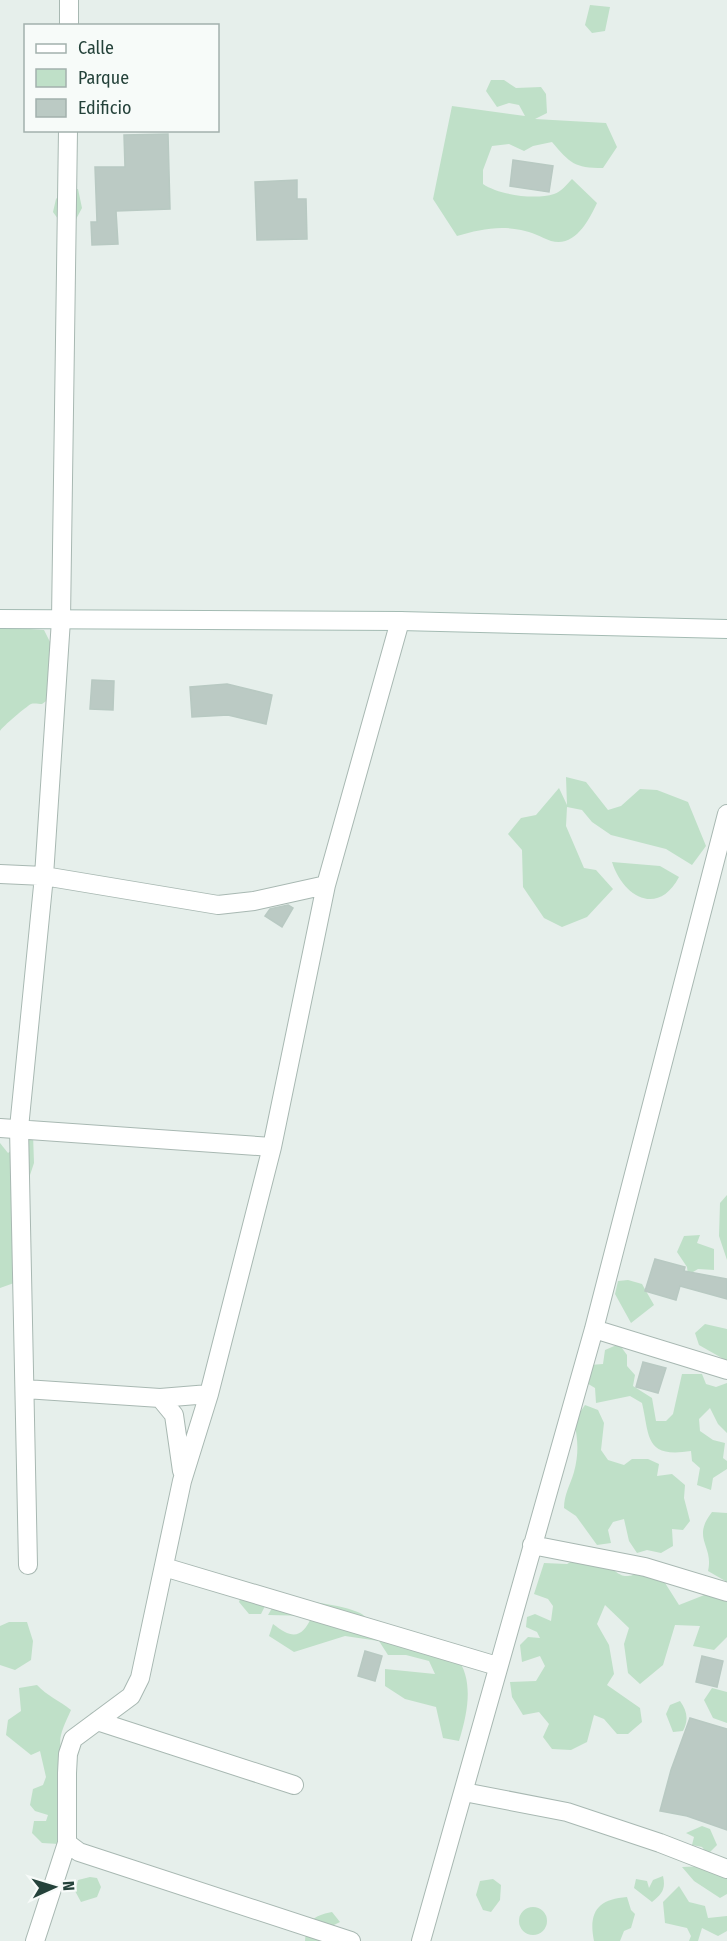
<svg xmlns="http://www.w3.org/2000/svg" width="727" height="1941" font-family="'Fira Sans Condensed',sans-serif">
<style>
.green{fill:#bfe0c8}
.building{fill:#bbcac4;stroke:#b8c9c2;stroke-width:1.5}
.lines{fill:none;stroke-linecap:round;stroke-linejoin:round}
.street-casing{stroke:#a8b8b2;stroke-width:20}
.secondary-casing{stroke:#a4bbb3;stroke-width:20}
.street{stroke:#fff;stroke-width:18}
.secondary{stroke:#fff;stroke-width:18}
</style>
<rect width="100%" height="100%" fill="#e6efeb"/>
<!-- green -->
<path class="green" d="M590,5L610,7L605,31L592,33L585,25Z
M491,80H504L516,88L541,87L546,94L547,113L535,119L606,123L617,147L603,168C574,168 570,163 552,142L533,146L524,151L509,144L492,146L483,170V184C499,195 535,200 554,194C561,192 567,184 572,179L597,203C589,220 575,248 551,241C541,237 532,232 521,230C498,225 478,230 457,236L433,199L452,106L525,116L519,105L509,103L497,107L486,91Z
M65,189H78L82,208L74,223L58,219L53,212L56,199Z
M0,627L44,630L52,646L49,699L42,704C39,704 34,703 31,704C27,706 2,727 0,731Z
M566,777L586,782L608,810L621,806L640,789L657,790L688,802L706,846L692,865L666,849L611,835L592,822L582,810L567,807L566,826L584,868L596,870L613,889L587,917L562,927L544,918L523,887L522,850L508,834L521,818L536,815L559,788L567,805Z
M612,862L660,866L679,877C658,917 623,897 612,862Z
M33,1134L34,1163L28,1181L14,1283L0,1288V1143L8,1153Z
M727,1195V1260L719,1236L720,1203Z
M700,1235L697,1243L714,1249V1270L698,1269L688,1275L687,1267L677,1252L684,1236Z
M628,1280L642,1284L654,1305L631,1323L615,1294L618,1281Z
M705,1324L727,1329V1361L699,1345L695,1333Z
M619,1344L627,1355V1366L635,1375L633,1386L652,1398L656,1421H666L673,1414L682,1374H702L706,1384L716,1387L727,1383V1433L718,1424L710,1408L699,1419L700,1431L713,1440L725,1443L723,1458L727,1461V1469L713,1478L711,1490L697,1485L700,1468L692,1461L691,1451C645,1458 650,1438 642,1403L630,1396L596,1403L595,1388L585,1382L590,1365L603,1364L605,1350Z
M585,1405L598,1410L604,1423L601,1450L608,1460L624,1465L632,1459H648L659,1464L657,1476L672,1474L685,1485L684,1498L690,1521L683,1530L672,1529L673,1546L661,1553L647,1550L637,1553L629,1541L624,1519L613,1522L608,1530L611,1543L597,1545L576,1516L564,1508C564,1494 570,1486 574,1472C579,1454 578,1439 574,1421Z
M712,1512L727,1513V1582L708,1571C714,1545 691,1539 712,1512Z
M578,1558C585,1559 594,1560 601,1563C623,1573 618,1582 644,1571L660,1575L679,1605L712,1592L727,1598V1637L714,1650L693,1646L700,1626L675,1625L663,1665L640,1684L628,1673L624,1644L629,1628L605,1605L597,1624L609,1645L614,1674L607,1685L640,1708L642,1722L628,1734H617L604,1719L594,1715L587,1742L571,1750L552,1749L543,1737L549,1724L539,1712L523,1715L512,1697L510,1682L536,1681L545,1666L540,1656L522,1662L520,1645L528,1637L540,1638L537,1632L526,1627L527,1617L535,1614L551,1621L553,1606L548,1599L534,1594L544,1563L567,1564Z
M243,1591L265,1606L261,1614H249L239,1602Z
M279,1596C299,1601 342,1604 360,1613C366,1616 371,1624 378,1626C388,1630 406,1629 419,1633C475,1651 474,1693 459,1741L443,1738L436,1707L405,1699L385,1686V1669L435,1674L429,1661L406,1655H388L379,1641L345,1636L294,1652L269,1636L273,1624C292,1639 302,1639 312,1616L268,1615Z
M9,1622H27L33,1641L31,1660L15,1670L0,1665V1626Z
M37,1685C47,1696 60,1701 71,1710C60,1735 54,1743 70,1766L59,1844L42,1843L32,1833L34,1821H46L48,1815L35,1811L30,1805L33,1789L43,1785L46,1777L40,1751L31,1755L6,1735L8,1720L21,1711L19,1688Z
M712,1688L727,1692V1723L713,1718L704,1700Z
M680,1701C687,1711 689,1719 683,1731L673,1732L666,1714L670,1705Z
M702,1826L710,1829L717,1845L708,1854L702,1847L692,1845L694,1837L686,1833Z
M706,1866L727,1869V1894L720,1898L694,1881L682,1867Z
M663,1876C666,1889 662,1894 652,1902L634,1888L636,1879L647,1881L649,1888L653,1880Z
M90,1877L97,1878L101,1887L97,1897L81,1902L75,1891L78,1880Z
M493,1879L501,1885L500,1900L491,1912L483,1910L476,1895L480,1881Z
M679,1886L689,1902L705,1906L708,1918L727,1916V1931L718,1936L702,1928L698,1941H689L691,1936L687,1928L665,1923L663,1902Z
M627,1897L631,1910L635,1914L631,1928L624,1931L620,1941H594C588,1912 598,1899 627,1897Z
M519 1921a14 14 0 1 1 28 0a14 14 0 1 1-28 0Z
M332,1912L340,1922L332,1926L325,1941H305C307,1921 312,1916 332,1912Z"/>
<!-- building -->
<path class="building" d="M168,134L170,209L116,211L118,244L92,245L91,222H97L95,167H125L124,135Z
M513,160L553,166L549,192L510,186Z
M297,180V199H306L307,239L257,240L255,182Z
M92,680L114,681L113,710L90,709Z
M227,684L272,695L266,724L228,715L192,717L190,687Z
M288,905L293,908L282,927L265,916L270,909Z
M655,1259L685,1267L684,1271L727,1279V1299L680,1286L676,1300L645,1291Z
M643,1362L666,1368L658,1393L636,1387Z
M365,1651L382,1656L375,1681L358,1676Z
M702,1656L723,1661L717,1687L696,1682Z
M690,1718L727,1729V1830L687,1816L660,1811L671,1770Z"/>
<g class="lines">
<!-- street casing -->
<g class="street-casing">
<path id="street" d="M69,26V0
M0,874L44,876L218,905L254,901L326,885
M0,1128L272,1147
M594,1329L727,1370
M25,1389L160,1398L209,1394
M160,1398L174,1415L182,1471
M532,1545L645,1567L727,1592
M28,1565L19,1128L44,876L61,620L68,130
M164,1567L497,1666
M97,1721L294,1785
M464,1792L567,1812L660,1843L727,1869
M67,1843L79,1852L351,1941
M35,1941L67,1843V1773L68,1754L73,1739L131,1696L140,1678L182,1481L209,1394L272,1147L326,885L400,621
M421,1941L594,1329L727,814"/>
</g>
<!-- secondary casing -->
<g class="secondary-casing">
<path id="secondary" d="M0,619L400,621L727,629"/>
</g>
<!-- street -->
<use href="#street" class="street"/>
<!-- secondary -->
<use href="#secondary" class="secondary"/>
</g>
<!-- legend -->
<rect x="24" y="24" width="195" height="108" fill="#f7fbf9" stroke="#a3b1ad" stroke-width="1.5"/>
<rect x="36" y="44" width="30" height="9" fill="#ffffff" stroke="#a3b1ad" stroke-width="1.5"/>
<text x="78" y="54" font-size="18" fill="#24423a">Calle</text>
<rect x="36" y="69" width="30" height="18" fill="#bfe0c8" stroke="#a3b1ad" stroke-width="1.5"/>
<text x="78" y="84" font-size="18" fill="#24423a">Parque</text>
<rect x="36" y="99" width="30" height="18" fill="#bbcac4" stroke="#a3b1ad" stroke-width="1.5"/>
<text x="78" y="114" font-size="18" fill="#24423a">Edificio</text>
<!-- north arrow -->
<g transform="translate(54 1887) rotate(86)" stroke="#f7fbf9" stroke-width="4.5" paint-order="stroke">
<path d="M0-4.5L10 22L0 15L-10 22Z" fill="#24423a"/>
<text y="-9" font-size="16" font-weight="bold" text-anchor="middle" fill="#24423a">N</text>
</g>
</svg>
